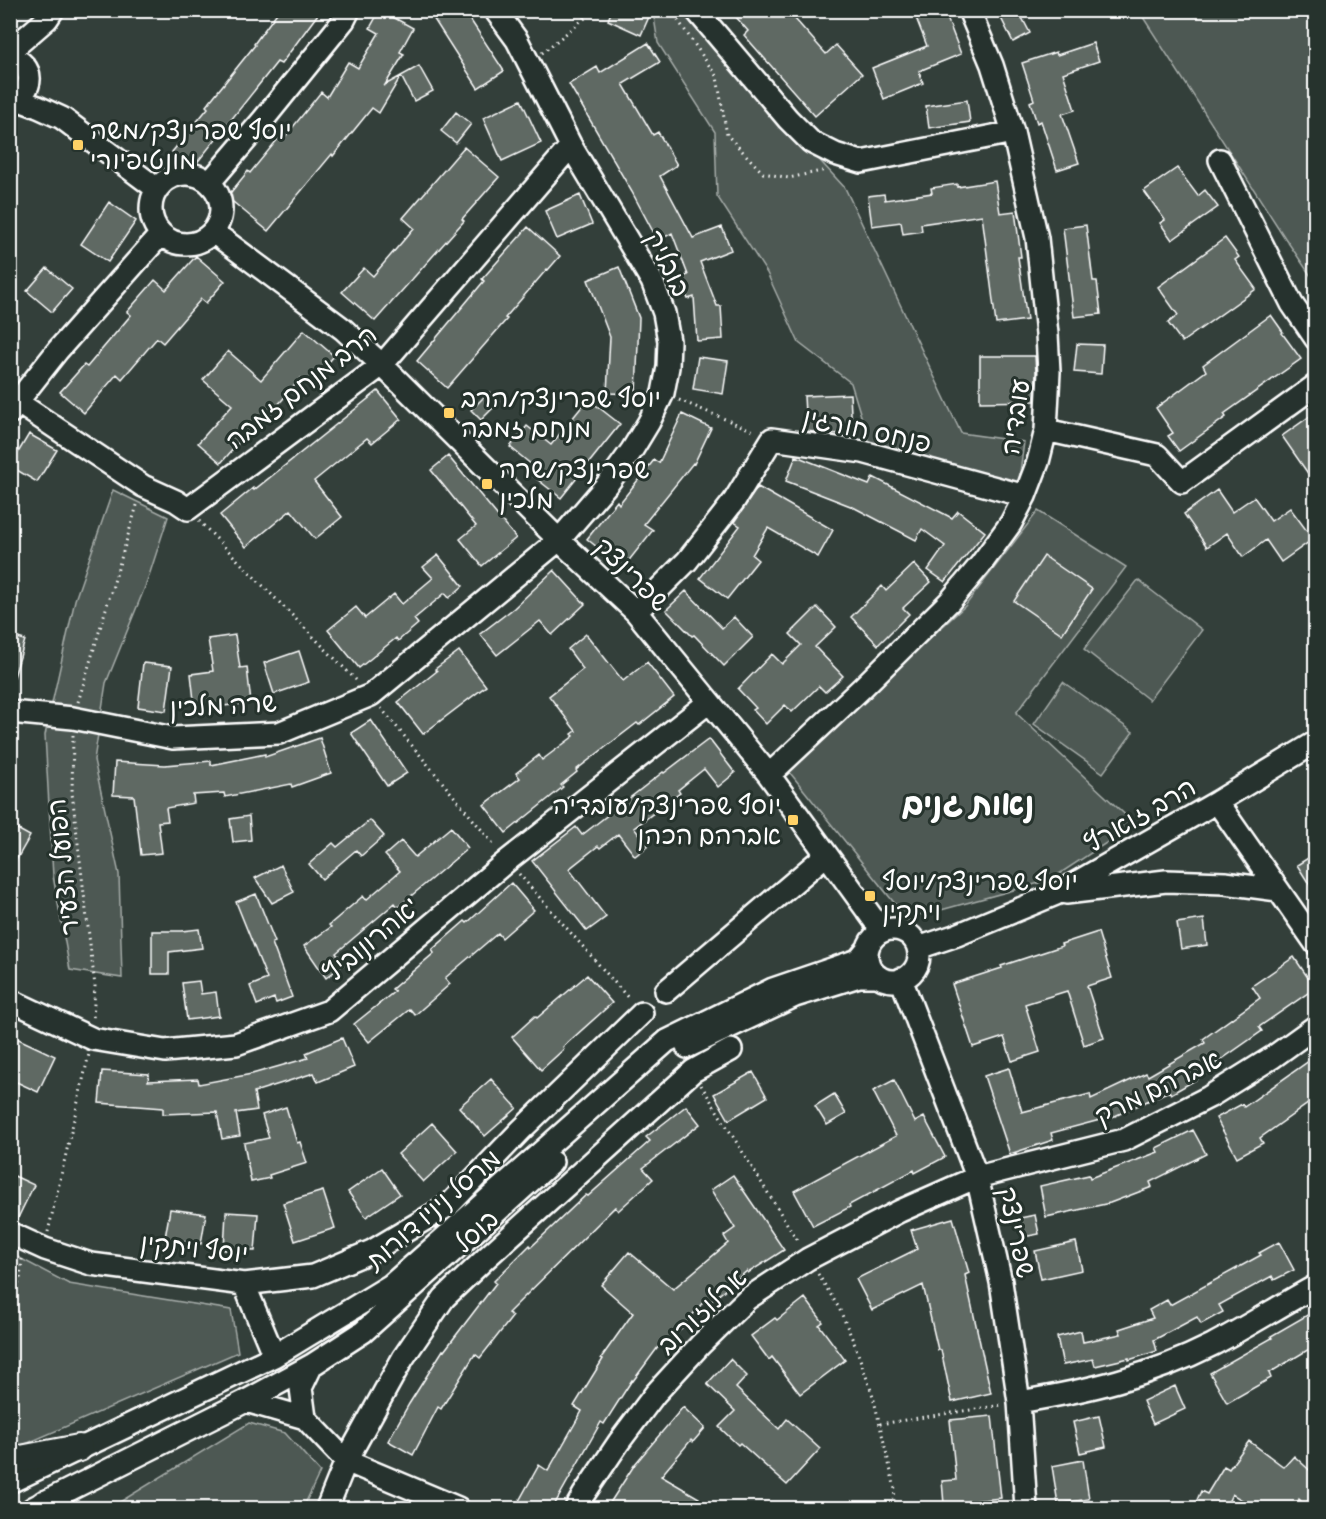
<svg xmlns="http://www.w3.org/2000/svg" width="1326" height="1519" font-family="Itim,'Playpen Sans Hebrew',sans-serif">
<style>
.green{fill:#4d5853;stroke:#a6aca9;stroke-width:1.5}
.building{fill:#5f6964;stroke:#fff;stroke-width:1.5}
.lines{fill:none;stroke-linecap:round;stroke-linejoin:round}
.minor-casing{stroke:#fff;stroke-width:26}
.major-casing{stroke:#fff;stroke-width:30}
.path{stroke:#fff;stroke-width:3;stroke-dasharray:1.5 4.5;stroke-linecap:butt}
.minor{stroke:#26332d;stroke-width:21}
.major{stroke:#26332d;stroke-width:26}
.poi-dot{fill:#ffd166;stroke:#26332d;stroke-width:2}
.labels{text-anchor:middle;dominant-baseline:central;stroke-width:6;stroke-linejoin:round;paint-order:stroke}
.poi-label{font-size:26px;fill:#fff;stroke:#26332d;text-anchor:start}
.street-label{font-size:26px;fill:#fff;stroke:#26332d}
.district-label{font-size:32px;font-weight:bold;fill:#fff;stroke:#26332d}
</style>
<rect width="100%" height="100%" fill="#333f3a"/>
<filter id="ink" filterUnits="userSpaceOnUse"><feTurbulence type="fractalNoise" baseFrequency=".0167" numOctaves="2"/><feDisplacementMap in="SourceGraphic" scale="12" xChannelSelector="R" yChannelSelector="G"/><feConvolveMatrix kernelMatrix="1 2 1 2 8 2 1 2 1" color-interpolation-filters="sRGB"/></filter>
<g filter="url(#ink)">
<!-- green -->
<path class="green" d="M653,11H683L845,188L961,433L1024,442L1018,487L898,449L869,442L851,383L799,343L767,273L717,196L715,132L658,43Z
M1139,11H1315V282L1285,238Z
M113,490L168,517L147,582L106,683L94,760L119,874L122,978L70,970L53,876L45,735L75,600Z
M1038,511L1126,567L1016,713L1135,824L1050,880L923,915L900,910L787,769L965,606Z
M1138,580L1202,630L1149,700L1084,649Z
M1063,682L1133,732L1103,773L1034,724Z
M10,1253L69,1284L231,1310L238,1352L21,1446L11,1443Z
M249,1423L285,1433L320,1472L303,1508H110Z"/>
<!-- building -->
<path class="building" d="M279,10H321L281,64L277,62L192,169L172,152L208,108L206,106L255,45L254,44Z
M380,10L413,28L400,52L404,54L385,85L401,76L379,113L372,108L333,156L332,154L268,231L227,197L248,171L250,173L282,134L285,137L321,92L327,97L348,62L358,68L379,33L370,28Z
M428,10H464L504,71L478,88Z
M612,10H652L641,35L608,20Z
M730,10H787L826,54L836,45L862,74L815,116L744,35L748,31Z
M913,10H944L961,54L919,71L923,83L884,99L872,68L927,46Z
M997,10H1018L1030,33L1013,42Z
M648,43L660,62L623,84L653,135L658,132L677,165L660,176L693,238L722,227L731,250L700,262L717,306H721L723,339L697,341L694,297L688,299L679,278L688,275L672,233L658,241L632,192L569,84L597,67L600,73Z
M1093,43L1099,61L1063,73L1075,110L1062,114L1079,163L1057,170L1041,121L1037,123L1030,102L1034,100L1022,63L1056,52L1057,55Z
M419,66L433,91L414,101L401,76Z
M521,100L541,143L502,161L483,118Z
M967,100L970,122L929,128L926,106Z
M456,112L471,124L456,143L441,131Z
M464,147L499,177L462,219L464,221L375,321L342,292L364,268L373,276L414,228L403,218Z
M1177,168L1198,196L1205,190L1218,207L1172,240L1160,223L1165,220L1144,191Z
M995,181L1000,213L1015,211L1021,257H1018L1027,320L996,324L982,215L921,224L922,231L903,234L901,222L872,226L868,196L884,194L885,200L932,193L931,188L957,184V187Z
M580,195L592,224L557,239L545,211Z
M109,202L136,221L108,262L81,244Z
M1086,225L1093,281H1097L1101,314L1074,317L1063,228Z
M528,227L560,256L548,270L547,269L505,318L507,319L447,388L417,361L484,281L482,279Z
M1225,238L1239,257L1235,260L1256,289L1182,342L1168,323L1178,315L1158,287Z
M196,256L225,281L206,303L201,299L163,343L157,338L122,379L117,374L84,413L60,392L84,365L87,367L131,315L127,312L155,280L166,290Z
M619,267L639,318L636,394L607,393L610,337L588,280Z
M47,268L72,289L52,312L27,291Z
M1271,315L1283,332L1282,333L1301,359L1224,414L1226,417L1179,451L1168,436L1173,433L1156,408L1206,371L1203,365Z
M304,330L334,356L309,385L301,378L259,427L255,424L221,463L198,443L232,405L203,380L228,351L261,380Z
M1077,344L1103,345L1101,374L1074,372Z
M980,356H1035L1036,372L1035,401L980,402Z
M698,357L728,361L723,394L693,389Z
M378,391L401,419L372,443L367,438L314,481L342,517L315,539L291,510L246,547L220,515L253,488L254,490Z
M489,392L499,402L481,420L471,410Z
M850,394L852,433L830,434L806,431L804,396Z
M588,399L620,424L561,498L533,476L538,470L510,447L527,426L551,445Z
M1316,412V485L1282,436Z
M682,414L711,428L694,464L693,463L644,524L653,530L623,568L587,539L617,501L619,504L654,460L659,463Z
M29,434L57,450L37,482L10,466Z
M448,456L516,538L482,566L460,539L476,526L431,470Z
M796,456L869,485L873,477L952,518L958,511L985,532L945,582L928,570L945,546L922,529L916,540L853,507L786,481Z
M758,487L833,530L818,557L768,528L752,555L758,560L727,599L700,578L740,526L734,522Z
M1217,490L1232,512L1254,497L1271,521L1290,508L1313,539L1281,562L1266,540L1243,557L1227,533L1207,547L1184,514Z
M438,555L463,586L449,598L445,593L414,619L418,624L398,641L396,638L359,668L328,630L356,607L365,618L394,594L402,604L433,578L423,567Z
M1044,556L1092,589L1062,634L1014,601Z
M914,564L931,582L903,608L909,614L878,645L851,617L882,586L886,591Z
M554,570L585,604L552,635L540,621L497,655L480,634L514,608Z
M686,591L722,628L734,617L753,637L724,666L694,635L692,636L666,610Z
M817,607L836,627L815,647L843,676L825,692L819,686L792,712L785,705L766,724L753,710L756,708L738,689L772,654L782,664L801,645L790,634Z
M586,634L623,681L647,662L674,697L639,725L637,723L576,770L577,772L561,785L563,787L506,833L484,805L520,778L516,773L539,755L542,760L574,736L572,734L576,731L549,696L583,669L568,649Z
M235,635L240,668L247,667L251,703L195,709L191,674L213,671L208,639Z
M10,636L25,640L14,677H10Z
M299,651L309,682L274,694L264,663Z
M459,651L486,686L423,734L398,702L437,671L435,669Z
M143,663L172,666L166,711L138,707Z
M371,720L407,773L387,786L351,733Z
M320,738L331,773L292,787L291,784L225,797L224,793L193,795L194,803L166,808L168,821L158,822L162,853L141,855L134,796L113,795L115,762L165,765L211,761V765L265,754V757Z
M709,739L735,773L718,787L704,769L678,790L680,793L634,828L648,846L635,856L618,834L600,848L598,846L569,869L606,917L587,931L532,861L576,827L582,835L663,772L664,773Z
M249,816L251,840L233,842L230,819Z
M370,820L384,836L361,856L356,850L322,879L309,864L333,843L337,847Z
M10,825L30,836L10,871Z
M451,827L468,848L398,907L395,903L336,953L344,964L326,978L304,946L331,927L329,925L363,896L366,900L400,871L385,855L401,841L415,857Z
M1316,853V895L1297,865Z
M281,865L294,892L272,903L255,878Z
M511,883L534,910L502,938L498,933L445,978L450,984L415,1015L410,1009L369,1042L354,1024L395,991L392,989L434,953L432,950L465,921L467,923Z
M256,894L275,942L272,943L292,997L276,1003L274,998L257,1005L250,986L267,979L236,902Z
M1204,919L1207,945L1181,949L1177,923Z
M199,929L202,948L169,952V974H152V931H182Z
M1098,932L1112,978L1087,986L1104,1038L1084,1045L1067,991L1025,1004L1040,1052L1012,1061L1004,1037L973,1047L952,984L1002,968L1001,966L1062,946L1061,944Z
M1294,957L1315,988L1259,1027L1262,1031L1205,1071L1206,1074L1171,1094L1169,1091L1115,1116L1051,1133L1053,1140L1010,1154L984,1076L1009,1068L1022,1112L1090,1094L1091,1099L1146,1073L1148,1076L1205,1043L1203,1039L1260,998L1252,986Z
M587,975L612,1003L563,1047L564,1049L541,1070L512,1037L535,1016L537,1018Z
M199,981L201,994L216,992L219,1016L187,1020L182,983Z
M10,1035L55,1056L38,1092L10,1079Z
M342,1038L354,1067L318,1082L314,1073L254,1092L257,1110L236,1113L240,1136L222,1139L217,1112L163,1114V1108L99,1103L102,1071L149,1074L148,1081L198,1079L199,1084L252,1074L308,1058L306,1053Z
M1316,1056V1098L1260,1138L1263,1143L1237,1157L1216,1118L1242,1104L1244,1107Z
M753,1072L767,1097L729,1120L714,1094Z
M491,1079L517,1108L485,1136L459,1107Z
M894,1080L915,1122L924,1117L945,1157L915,1173L914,1170L849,1205L850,1207L813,1226L794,1191L896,1136L873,1091Z
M834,1094L846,1114L827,1125L815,1106Z
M686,1106L700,1124L643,1168L653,1179L618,1211L615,1207L508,1313L513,1316L480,1358L475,1354L441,1409L438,1407L413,1455L388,1441L409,1404L443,1350L444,1351L496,1283L494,1281L530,1245L531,1247L586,1195L588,1196L650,1141L646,1137Z
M286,1107L297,1143L300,1142L307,1163L269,1175L270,1178L251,1182L244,1143L269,1138L262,1115Z
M432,1123L457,1151L423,1182L398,1154Z
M1193,1130L1206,1154L1150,1182L1152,1187L1110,1203L1046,1217L1040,1186L1089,1175L1090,1178L1158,1152L1156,1148Z
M382,1168L400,1194L366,1217L348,1192Z
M10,1174L34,1185L16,1222L10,1221Z
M733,1175L784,1250L748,1273L747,1271L708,1304L705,1300L669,1343L664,1339L633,1381L632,1380L604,1424L601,1422L552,1509H533L519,1501L539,1465L548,1471L582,1411L574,1406L603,1359L601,1358L633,1313L601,1285L629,1252L673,1289L728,1243L724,1236L735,1228L711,1190Z
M323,1191L335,1228L295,1241L283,1203Z
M170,1209L206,1214L201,1244L165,1238Z
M226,1212L258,1214L255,1251L224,1250Z
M1035,1215L1039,1234L1023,1237L1020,1218Z
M953,1218L969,1273L965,1275L991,1393L952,1402L941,1350H938L923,1285L872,1310L856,1279L917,1249L911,1230Z
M1076,1242L1082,1270L1041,1279L1035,1251Z
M1279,1242L1294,1270L1274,1280L1272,1276L1219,1305L1223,1312L1201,1324L1197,1317L1154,1340L1157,1351L1129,1360V1358L1095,1366L1093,1359L1063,1365L1057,1337L1081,1331L1083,1342L1121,1334L1119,1329L1153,1318L1149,1310L1167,1300L1170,1305L1261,1255L1259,1253Z
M805,1298L823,1322L819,1325L845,1360L800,1394L772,1357L769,1360L751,1336L775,1318L777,1320Z
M1316,1310V1345L1269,1373L1271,1378L1227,1403L1210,1373L1272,1338L1271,1336Z
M730,1359L747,1376L736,1388L779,1429L787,1419L820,1449L787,1485L740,1443L738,1445L719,1427L735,1411L707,1384Z
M1175,1386L1185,1409L1153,1424L1143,1401Z
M683,1407L705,1428L693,1442L691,1440L661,1476L699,1498L693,1509H606L635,1464Z
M992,1416L1001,1498L944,1504L942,1481L956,1480L950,1420Z
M1099,1416L1106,1447L1080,1453L1073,1422Z
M1249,1441L1284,1467L1294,1456L1316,1476V1494L1305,1505L1299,1499L1295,1509H1257L1232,1494L1225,1509H1193L1201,1491L1207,1494L1224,1466L1229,1469Z
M1083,1460L1089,1499L1058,1504L1052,1466Z"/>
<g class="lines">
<!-- minor casing -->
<g class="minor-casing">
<path id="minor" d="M696,10L788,119L811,142L835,154L861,162L1013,132
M10,51L47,19L53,10
M10,57C35,64 36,93 10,99
M14,98L38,107L62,118L157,189
M1220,160L1292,304L1316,339
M151 209a35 35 0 1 1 70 0a35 35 0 1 1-70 0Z
M210,182L263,120L344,20L349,10
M213,232L343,329L382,365L559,540L636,612L769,775L882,931
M17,402L143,486L176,501L188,509L382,365L571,146
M11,412L17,402L58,350L161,234
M1046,430L1157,455L1182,482L1316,385
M636,612L687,561L734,501L772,439L863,452L1025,496
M10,712L73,718L173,738L279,733L371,695L559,540L609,482L632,450L649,422L663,393L668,367L669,341L664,313L652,281L571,146L517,40L495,10
M769,775L862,688L950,601L981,564L1011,523L1025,496L1038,462L1046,430L1049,372L1047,334L1037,238L1013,132L992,65L969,10
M1217,802L1316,944
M1066,893L1166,881L1225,883L1278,890
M867 955a26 26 0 1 1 52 0a26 26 0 1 1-52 0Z
M918,948L957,935L1056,894L1217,802L1316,742
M901,979L977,1177L1001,1282L1019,1402L1026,1508
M666,991L826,855
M10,1000L93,1039L165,1051L236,1044L329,1011L507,861L709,702
M687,1047L795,996L859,976H878
M10,1233L45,1249L91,1264L244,1284L313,1276L372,1251L449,1205L521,1130L642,1013
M244,1284L274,1356
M246,1401L305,1418
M1019,1402C1086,1391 1151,1376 1212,1345C1247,1327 1281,1305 1316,1286
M305,1418L346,1461L458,1508
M305,1418L301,1388L312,1365
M10,1482L274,1356L391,1285L667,1041L773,989L858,960L868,948
M33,1508L246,1401L312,1365L363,1332L552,1162
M327,1508L346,1461L403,1358L444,1298L486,1258L693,1071L731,1050
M576,1508L584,1494L619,1442L655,1394L700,1345L747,1299L808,1259L900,1211L977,1177L1124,1140L1209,1097L1273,1057L1316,1026"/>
</g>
<!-- major casing -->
<g class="major-casing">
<path id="major" d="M10,1461L79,1448
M40,1508L44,1504"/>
</g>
<!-- path -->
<path class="path" d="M671,10L717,77L727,135L763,173L789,178L826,170
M1132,10L1134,12
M542,53L595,10
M679,400L756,432
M199,521L357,681
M78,702L138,502
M381,708L495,846
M73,735L72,793L95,986L93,1021
M519,874L630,1000
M701,1085L799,1243
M48,1232L89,1054
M818,1274L839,1308L855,1345L873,1396L895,1489L893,1508
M10,1300L20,1280L22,1259
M880,1424L1002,1405"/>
<!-- minor -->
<use href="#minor" class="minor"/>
<!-- major -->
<use href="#major" class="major"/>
</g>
</g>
<!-- markers -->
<g class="poi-dot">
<rect x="72" y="139" width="12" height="12" rx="3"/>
<rect x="443" y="407" width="12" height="12" rx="3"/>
<rect x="481" y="478" width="12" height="12" rx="3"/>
<rect x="787" y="814" width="12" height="12" rx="3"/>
<rect x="864" y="890" width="12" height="12" rx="3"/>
</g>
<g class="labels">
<!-- poi labels -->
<g class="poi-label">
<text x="90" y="130">יוסף שפרינצק/משה<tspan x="90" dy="30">מונטיפיורי</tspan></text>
<text x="461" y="398">יוסף שפרינצק/הרב<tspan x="461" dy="30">מנחם זמבה</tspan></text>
<text x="499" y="469">שפרינצק/שרה<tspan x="499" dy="30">מלכין</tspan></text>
<text x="781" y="805" text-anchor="end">יוסף שפרינצק/עובדיה<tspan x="781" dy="30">אברהם הכהן</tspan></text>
<text x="882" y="881">יוסף שפרינצק/יוסף<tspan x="882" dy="30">ויתקין</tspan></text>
</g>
<!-- street labels -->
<g class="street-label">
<text transform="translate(668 263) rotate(64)">בובליק</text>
<text transform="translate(301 387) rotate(-38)">הרב מנחם זמבה</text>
<text transform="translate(1015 417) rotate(-82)">עובדיה</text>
<text transform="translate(867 430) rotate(12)">פנחס חורגין</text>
<text transform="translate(632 574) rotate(45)">שפרינצק</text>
<text transform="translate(223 705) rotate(-3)">שרה מלכין</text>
<text transform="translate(1140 815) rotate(-30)">הרב זוארץ</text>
<text transform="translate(63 867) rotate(-96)">הפועל הצעיר</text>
<text transform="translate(371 940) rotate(-40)">אהרונוביץ'</text>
<text transform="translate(1158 1087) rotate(-26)">אברהם מרק</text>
<text transform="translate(433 1209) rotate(-41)">מרסל ניניו דורות</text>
<text transform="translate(476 1231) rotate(-43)">בוסל</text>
<text transform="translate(1017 1232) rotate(78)">שפרינצק</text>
<text transform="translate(194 1248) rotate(6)">יוסף ויתקין</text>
<text transform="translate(702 1311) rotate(-43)">ארלוזורוב</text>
</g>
<!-- district labels -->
<g class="district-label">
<text x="968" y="804">נאות גנים</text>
</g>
</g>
<!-- margin -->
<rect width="1326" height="1519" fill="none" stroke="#26332d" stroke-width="36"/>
<rect x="18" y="18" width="1290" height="1483" fill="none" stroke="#fff" stroke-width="2" filter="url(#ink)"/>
</svg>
